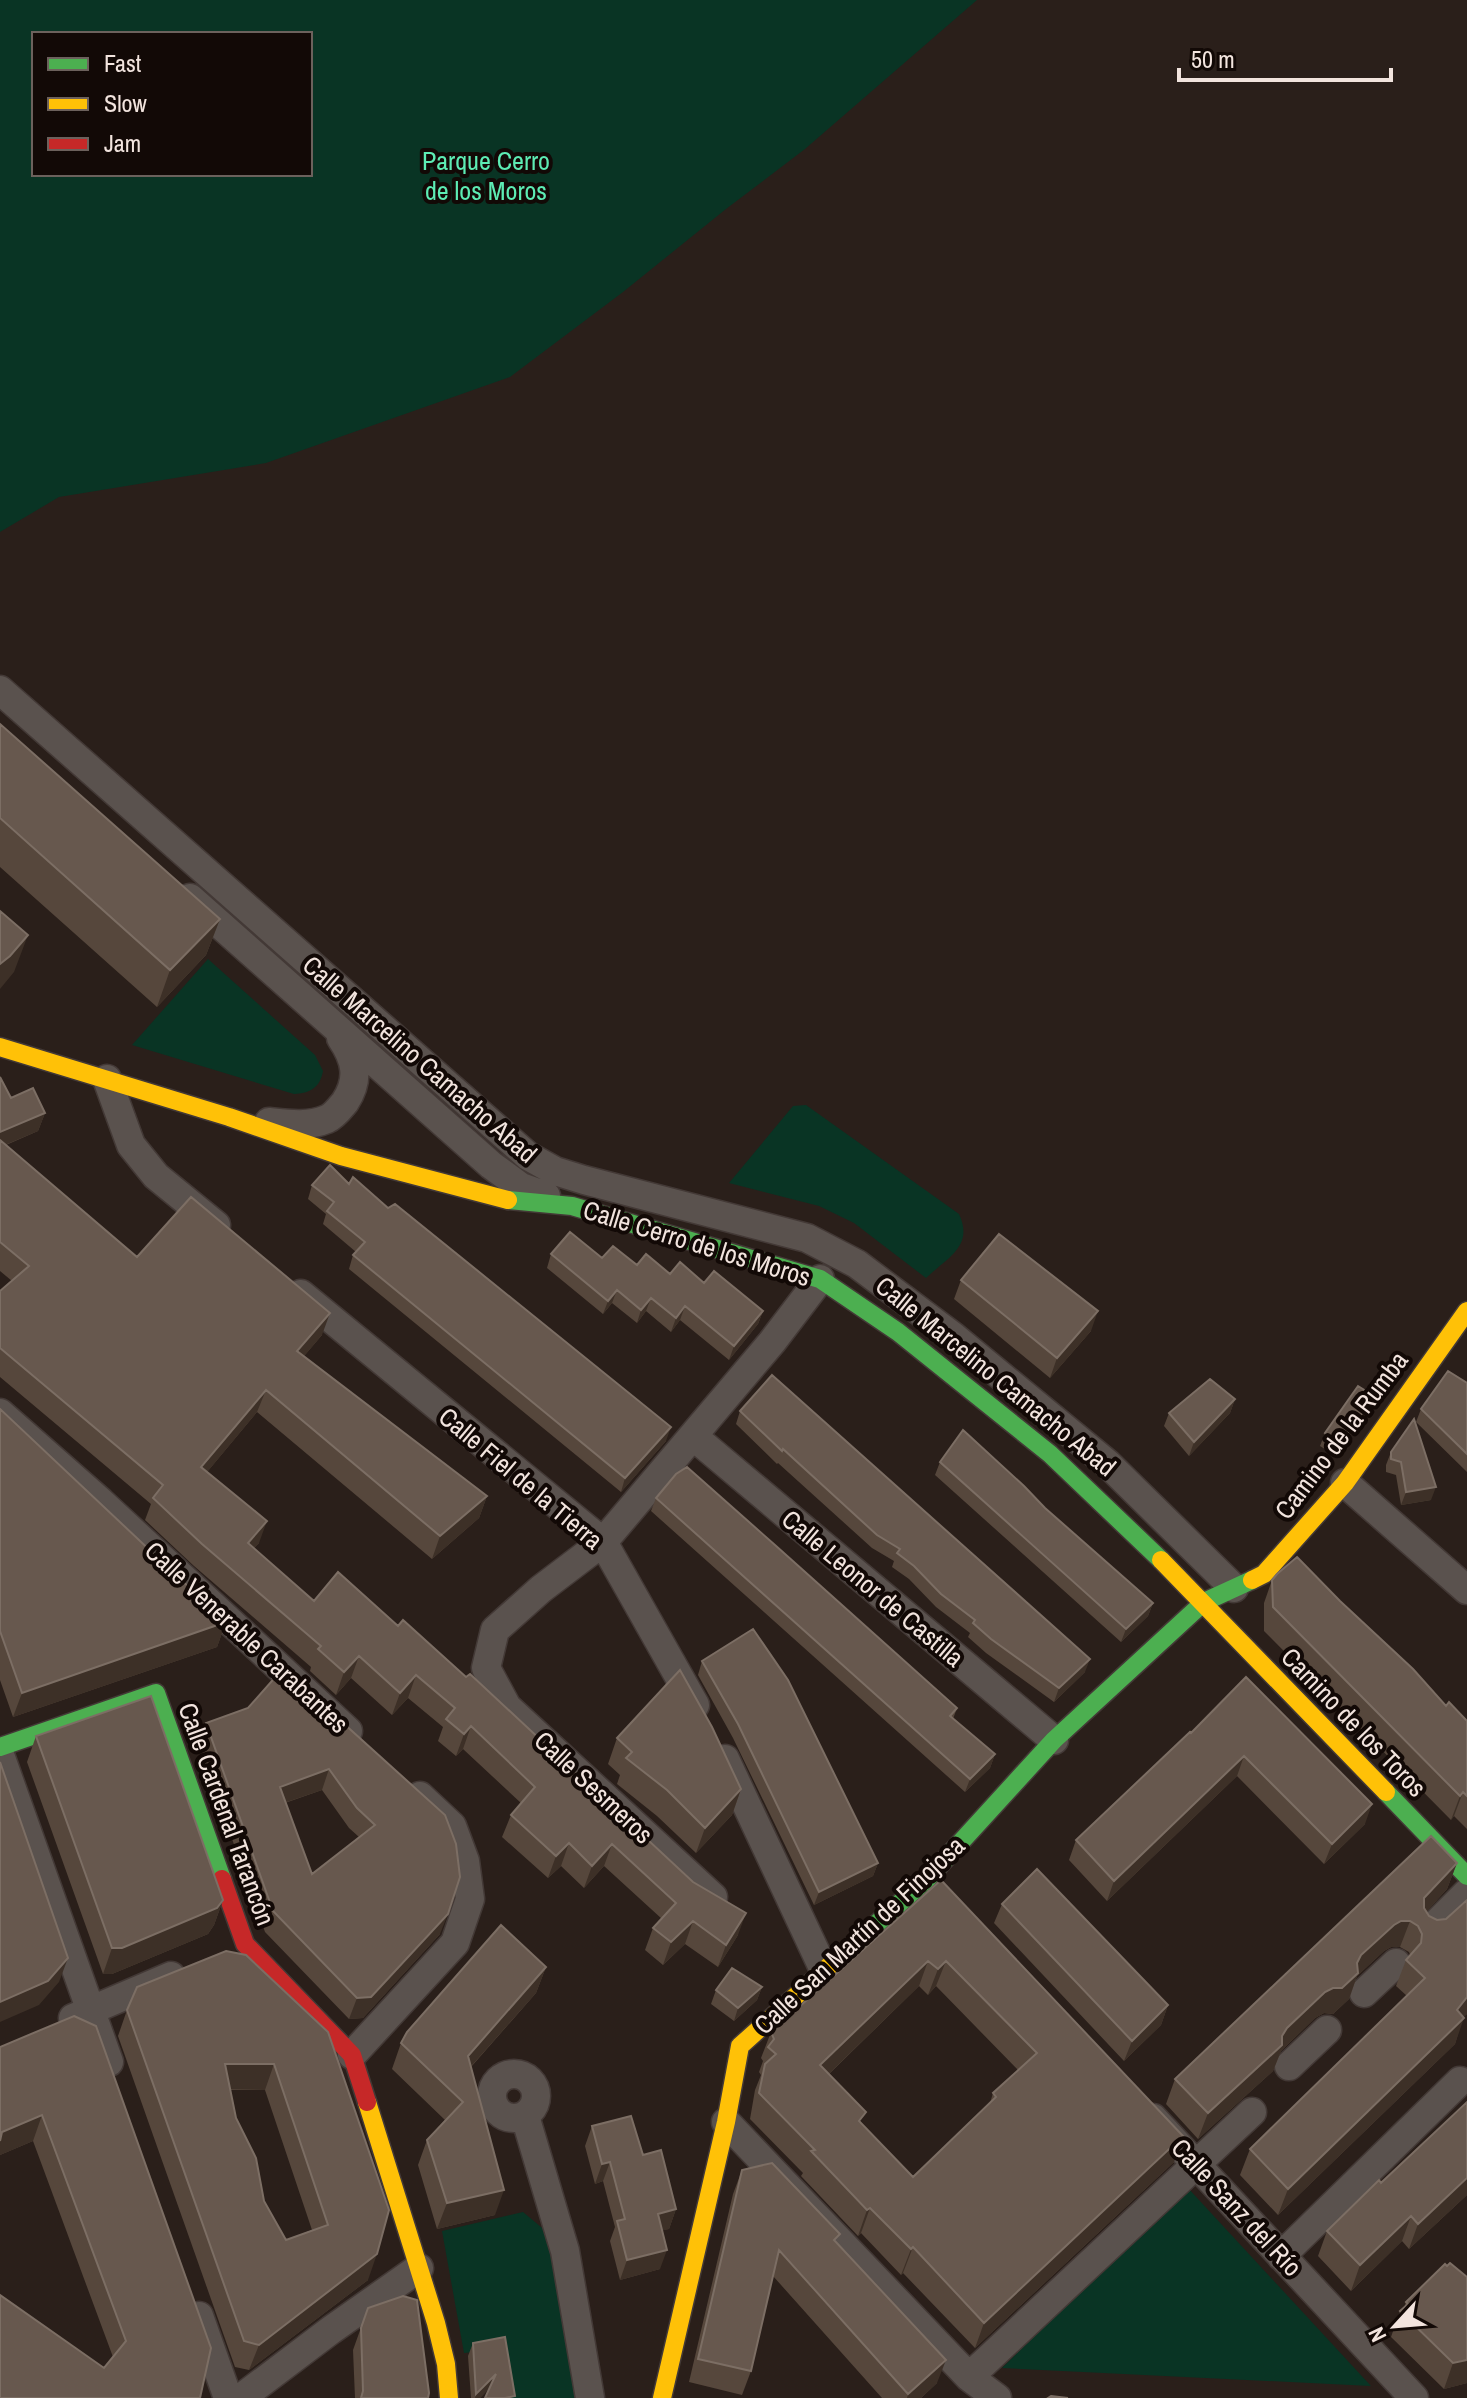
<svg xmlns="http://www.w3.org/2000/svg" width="1467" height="2398" font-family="'Archivo Narrow',sans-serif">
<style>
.green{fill:#093424;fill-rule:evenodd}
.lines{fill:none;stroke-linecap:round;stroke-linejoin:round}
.street-casing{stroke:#433936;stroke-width:31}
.fast-casing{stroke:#433936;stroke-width:21}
.slow-casing{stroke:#433936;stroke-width:21}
.jam-casing{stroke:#433936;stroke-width:21}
.street{stroke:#5a524e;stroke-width:28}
.fast{stroke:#4caf50;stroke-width:18}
.slow{stroke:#ffc107;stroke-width:18}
.jam{stroke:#c62828;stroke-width:18}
.wall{fill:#56473c;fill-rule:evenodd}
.shaded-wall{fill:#3d3027}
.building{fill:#67584e;stroke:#7c6e64;stroke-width:2;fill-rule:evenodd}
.labels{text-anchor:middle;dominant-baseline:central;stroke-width:8;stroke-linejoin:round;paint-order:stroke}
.park-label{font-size:26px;fill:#5decb4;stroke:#120906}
.street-label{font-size:26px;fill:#f2e4de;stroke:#120906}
</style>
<rect width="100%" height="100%" fill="#2a1f1a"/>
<!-- green -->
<path class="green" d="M0,0H977L805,149L726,209L623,292L510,377L266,463L59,497L0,532ZM34,34H310V174H34Z
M208,959L315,1055L323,1071C320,1088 310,1093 294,1094L132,1045Z
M806,1105L959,1214C974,1246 948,1257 926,1278L854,1223L819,1206L729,1183L793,1106Z
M1187,2187L1371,2386L1002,2368Z
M523,2212L547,2232L555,2258L576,2398H512L503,2349L464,2353L442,2231Z"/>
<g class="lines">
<!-- street casing -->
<g class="street-casing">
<path id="street" d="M0,690L528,1156L555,1171L584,1180L807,1238L857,1264L954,1337L1108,1464L1234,1588
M190,898L491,1165L521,1187L546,1196
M107,1079L131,1145L156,1176L216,1225
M269,1122C288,1124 308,1127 327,1119C334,1116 340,1108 345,1102C360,1079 356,1060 341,1038
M301,1294L603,1542L695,1705
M0,1413L101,1502L348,1731
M693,1436L1054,1740
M1345,1483L1467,1590
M0,1755L109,2062
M725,1759L824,1970
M713,1897L507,1707L486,1668L495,1630L541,1589L603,1542L772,1342L820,1279
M1431,1929L1467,1893
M1364,1993L1396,1963
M73,2018L171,1976
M352,2055L455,1943L470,1899L465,1861L452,1826L420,1796
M1289,2066L1327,2030
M492 2096a22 22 0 1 1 44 0a22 22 0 1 1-44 0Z
M525,2116L565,2251L590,2398
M1153,2118L1414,2398
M726,2122L969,2377L997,2398
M1281,2256L1460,2081
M199,2316L228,2398
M969,2377L1252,2112
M241,2398L331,2330L419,2268"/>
</g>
<!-- fast casing -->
<g class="fast-casing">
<path id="fast" d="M508,1200L572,1206L820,1279L898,1332L1050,1454L1161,1560
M0,1747L156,1693L222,1879
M1386,1792L1467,1876
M837,1959L928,1878L1054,1740L1204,1602L1252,1580"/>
</g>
<!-- slow casing -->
<g class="slow-casing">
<path id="slow" d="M0,1047L229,1117L341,1156L508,1200
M1161,1560L1386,1792
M1252,1580L1264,1574L1345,1483L1467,1311
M367,2102L436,2323L446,2364L449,2398
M662,2398L726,2122L740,2046L837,1959"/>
</g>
<!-- jam casing -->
<g class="jam-casing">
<path id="jam" d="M222,1879L245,1944L352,2055L367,2102"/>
</g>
<!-- street -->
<use href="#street" class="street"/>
<!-- fast -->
<use href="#fast" class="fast"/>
<!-- slow -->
<use href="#slow" class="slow"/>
<!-- jam -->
<use href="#jam" class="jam"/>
</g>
<!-- wall -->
<path class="wall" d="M0,724L220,919L206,955L157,1007L0,867Z
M0,1077L11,1098L45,1113L38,1131L6,1145L137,1257L322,1335L304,1356L487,1496L479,1518L432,1559L257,1412L207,1472L259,1543L254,1548L314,1601L338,1572L738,1935L718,1967L685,1944L663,1965L645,1950L653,1928L662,1919L604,1866L584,1888L561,1866L548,1878L502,1837L511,1815L521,1803L463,1749L456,1756L438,1741L443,1727L408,1698L392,1715L351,1678L336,1695L310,1671L311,1667L194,1566L145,1520L151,1504L0,1377V1291L12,1281L0,1271Z
M349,1184L388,1208L666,1441L621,1492L349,1269L353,1255L356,1252L323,1224L326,1214L308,1199L312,1185Z
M551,1254L602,1258L670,1274L704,1283L763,1311L758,1324L729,1360L680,1320L671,1332L646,1311L637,1323L612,1303L603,1314L547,1268Z
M961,1280L1091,1331L1050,1378L954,1299Z
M1467,1383V1472L1416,1422L1421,1409Z
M1235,1399L1230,1413L1189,1456L1164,1426L1169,1413Z
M0,1409L226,1622L217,1647L13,1717L0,1680Z
M1369,1410L1336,1456L1320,1446L1325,1433Z
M740,1411L1085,1672L1054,1702L986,1653L968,1637L970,1633L936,1607L909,1579L892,1567L894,1561L872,1548L778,1463L777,1464L736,1424Z
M1414,1419L1431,1500L1401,1505L1396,1475L1386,1472V1465L1391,1452Z
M940,1462L1045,1508L1153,1603L1148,1616L1121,1642L935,1475Z
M656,1498L957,1708L953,1719L995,1754L990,1768L965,1792L651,1511Z
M1272,1580L1340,1601L1446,1706L1467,1721V1829L1454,1816L1451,1820L1264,1631V1603Z
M702,1661L878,1863L873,1876L814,1905L733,1738L698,1675Z
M1246,1677L1365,1824L1324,1864L1237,1776L1107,1901L1069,1860L1076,1840L1191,1733Z
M317,1709L440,1934L363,2018L349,2019L265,1932L198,1743L206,1723ZM322,1790L349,1828L359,1837L312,1874L285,1803Z
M36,1736L223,1900L214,1925L208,1934L112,1974H103L27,1762Z
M617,1738L741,1789L732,1815L696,1853L657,1816L617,1784L620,1775L608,1764Z
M1457,1863L1447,1889L1426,1912L1429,1916L1437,1920L1446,1919L1467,1900V2014L1463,2017L1455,2044L1278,2215L1240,2175L1250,2149L1407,1996L1396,1986L1406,1960L1410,1955L1409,1952L1400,1947H1391L1384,1951L1357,1976L1349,1999L1333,2014L1324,2013L1315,2018L1281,2051L1273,2071L1198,2139L1166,2104L1175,2079Z
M941,1880L1174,2162L975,2348L903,2273L901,2275L861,2233L858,2236L801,2176L803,2173L750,2119L755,2090L761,2075L759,2072L763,2061L761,2058L771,2032ZM919,1986L928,1995L936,1986L1018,2070L993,2093L990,2103L913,2177L862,2124L829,2074Z
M1002,1904L1168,2005L1161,2025L1124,2061L994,1923Z
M226,1951L368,2280L249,2370L235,2367L118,2036L127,2010ZM230,2090H265L312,2230L286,2240L264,2201L236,2118Z
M546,1967L536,1993L471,2067L495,2215L437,2229L418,2165L427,2140L445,2120L392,2069L401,2043Z
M762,1987L757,2000L734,2021L711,2004L716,1990Z
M74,2016L200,2398L104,2368L113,2357L33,2141L0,2155V2047Z
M1467,2102V2195L1409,2249L1402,2241L1351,2291L1318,2256L1327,2231Z
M592,2126L643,2155L676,2209L669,2229L662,2230L660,2269L620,2280L610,2241L615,2227L603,2181L595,2184L585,2146Z
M742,2170L837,2243L937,2383L921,2398H882L773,2276L751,2371L742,2395L689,2382L733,2194Z
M1445,2264L1467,2383L1444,2389L1391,2337L1400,2311L1404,2308L1406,2302Z
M368,2308L428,2398H355L353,2350Z
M473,2343L489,2388L480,2398H471L468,2356Z"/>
<!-- shaded-wall -->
<path class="shaded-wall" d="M220,919L206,955L157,1007L170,970Z
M28,935L14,972L0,989V964Z
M45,1113L38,1131L0,1147V1132Z
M617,1290L612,1303L603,1314L608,1301Z
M651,1298L646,1311L637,1323L641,1310Z
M685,1306L680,1320L671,1332L676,1318Z
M763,1311L758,1324L729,1360L734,1346Z
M1098,1311L1091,1331L1050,1378L1057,1358Z
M330,1313L322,1335L289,1374L297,1351Z
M266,1390L257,1412L193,1489L201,1467Z
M1374,1396L1369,1410L1336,1456L1341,1443Z
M1235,1399L1230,1413L1189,1456L1194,1442Z
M671,1427L666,1441L621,1492L625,1478Z
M1436,1487L1431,1500L1401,1505L1406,1492Z
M487,1496L479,1518L432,1559L440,1536Z
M267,1521L259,1543L239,1565L248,1543Z
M1153,1603L1148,1616L1121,1642L1126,1629Z
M226,1622L217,1647L13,1717L22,1693Z
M359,1656L351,1678L336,1695L344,1672Z
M1090,1659L1085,1672L1054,1702L1059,1688Z
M416,1675L408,1698L392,1715L400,1693Z
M471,1726L463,1749L456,1756L464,1734Z
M995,1754L990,1768L965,1792L970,1779Z
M1244,1756L1237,1776L1107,1901L1114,1881Z
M329,1769L322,1790L272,1807L280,1787Z
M741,1789L732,1815L696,1853L705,1828Z
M1463,1792L1454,1816L1451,1820L1460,1796Z
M1372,1804L1365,1824L1324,1864L1332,1844Z
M569,1843L561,1866L548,1878L556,1856Z
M612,1844L604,1866L584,1888L592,1866Z
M878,1863L873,1876L814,1905L819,1892Z
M1457,1863L1447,1889L1415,1924L1424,1898Z
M223,1900L214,1925L208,1934L112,1974H103L112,1948Z
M746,1913L738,1935L718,1967L726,1945Z
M448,1914L440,1934L363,2018L349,2019L357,1998Z
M693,1921L685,1944L663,1965L671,1942Z
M1401,1921H1410L1400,1947H1391L1384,1951L1357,1976L1349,1999L1333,2014L1324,2013L1315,2018L1281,2051L1273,2071L1198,2139L1208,2113L1282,2036L1287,2028L1357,1963L1361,1955L1394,1925Z
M68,1958L59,1982L39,2005L0,2022V2002Z
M928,1961L919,1986L811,2091L820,2065Z
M946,1961L936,1986L928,1995L938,1969Z
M546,1967L536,1993L458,2081L468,2056Z
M762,1987L757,2000L734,2021L738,2008Z
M1467,1997V2014L1454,2026L1464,2018L1455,2044L1278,2215L1288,2189L1457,2010Z
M1168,2005L1161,2025L1124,2061L1132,2041Z
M225,2064H274L265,2090L216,2089Z
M42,2115L33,2141L0,2155V2137L2,2132Z
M1183,2136L1174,2162L975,2348L984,2323Z
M610,2162L603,2181L595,2184L602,2164Z
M1467,2178V2195L1409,2249L1418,2224Z
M504,2190L495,2215L437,2229L447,2203Z
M870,2208L861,2233L858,2236L867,2210Z
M676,2209L669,2229L651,2233L658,2214Z
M1411,2216L1402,2241L1351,2291L1360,2265Z
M913,2247L903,2273L901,2275L911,2249Z
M667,2250L660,2269L620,2280L627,2260Z
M377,2254L368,2280L249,2370L259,2345Z
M946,2360L937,2383L921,2398H907L908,2394Z
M1467,2360V2383L1444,2389L1453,2363Z
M496,2374L491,2387L480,2398H475L476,2394Z"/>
<!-- building -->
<path class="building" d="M0,724L220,919L170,970L0,818Z
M0,911L28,935L10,956L0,964Z
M0,1077L11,1098L33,1088L45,1113L0,1132Z
M0,1140L137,1257L191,1197L330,1313L297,1351L487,1496L440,1536L266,1390L201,1467L267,1521L248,1543L314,1601L338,1572L398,1626L403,1620L466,1677L470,1674L693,1882L746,1913L726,1945L693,1921L671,1942L653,1928L676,1903L612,1844L592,1866L569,1843L556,1856L511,1815L535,1787L471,1726L464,1734L446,1719L455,1708L416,1675L400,1693L359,1656L344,1672L318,1649L321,1646L202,1544L153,1498L163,1485L0,1348V1291L29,1266L0,1242Z
M330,1165L349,1184L353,1177L388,1208L395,1204L671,1427L625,1478L353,1255L365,1242L327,1211L334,1202L312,1185Z
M570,1232L602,1258L613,1246L637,1265L646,1254L670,1274L680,1262L704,1283L714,1271L763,1311L734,1346L685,1306L676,1318L651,1298L641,1310L617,1290L608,1301L551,1254Z
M999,1234L1098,1311L1057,1358L961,1280Z
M1448,1371L1467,1383V1454L1421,1409Z
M772,1375L1090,1659L1059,1688L991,1639L973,1623L975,1620L941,1594L914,1566L897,1553L900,1549L877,1535L783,1449L782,1451L740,1411Z
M1210,1379L1235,1399L1194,1442L1169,1413Z
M1358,1386L1374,1396L1341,1443L1325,1433Z
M0,1409L226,1622L22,1693L0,1631Z
M1414,1419L1436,1487L1406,1492L1401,1462L1391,1459V1452Z
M963,1430L1024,1486L1045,1508L1153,1603L1126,1629L940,1462Z
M687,1467L775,1545L957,1708L950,1716L995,1754L970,1779L656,1498L676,1474Z
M1297,1557L1340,1601L1413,1669L1446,1706L1449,1702L1467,1721V1796L1463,1792L1460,1796L1273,1607L1272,1580L1277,1574Z
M753,1629L788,1680L878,1863L819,1892L738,1724L702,1661Z
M680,1670L712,1727L741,1789L705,1828L667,1790L626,1758L632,1752L617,1738Z
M279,1673L317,1709L322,1704L445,1815L456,1844L460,1877L448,1914L371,1997L357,1998L273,1911L206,1723L248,1708ZM329,1769L357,1808L375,1825L312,1874L280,1787Z
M1246,1677L1372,1804L1332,1844L1244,1756L1114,1881L1076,1840L1190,1732L1191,1733Z
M151,1696L223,1900L217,1908L122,1948H112L36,1736Z
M0,1762L68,1958L48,1981L0,2002Z
M1431,1836L1457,1863L1424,1898V1908L1429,1916L1437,1920L1446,1919L1467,1900V1997L1457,2010L1464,2018L1288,2189L1250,2149L1425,1978L1406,1960L1421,1943L1422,1934L1418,1926L1410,1921H1401L1394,1925L1361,1955L1357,1963L1358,1973L1342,1988H1333L1325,1992L1287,2028L1282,2036V2045L1208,2113L1175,2079Z
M1037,1869L1168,2005L1132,2041L1002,1904Z
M941,1880L1183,2136L984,2323L913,2247L911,2249L870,2208L867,2210L811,2151L815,2150L759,2093L765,2064L776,2054L768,2047L774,2039L771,2032ZM928,1961L938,1969L946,1961L1037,2053L993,2093L996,2097L913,2177L859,2121L866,2112L820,2065Z
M501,1925L546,1967L468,2056L504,2190L447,2203L427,2140L463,2102L401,2043L407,2032Z
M226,1951L246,1955L328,2032L389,2210L377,2254L259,2345L244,2341L127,2010L137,1987ZM225,2064H274L328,2225L286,2240L264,2201L256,2158L236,2118Z
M732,1968L762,1987L738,2008L716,1990Z
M74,2016L96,2026L211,2348L200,2398H0V2295L104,2368L126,2341L42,2115L2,2132L0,2141V2047Z
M1467,2102V2178L1418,2224L1411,2216L1360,2265L1327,2231L1379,2180L1381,2183Z
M631,2116L643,2155L661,2150L676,2209L658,2214L667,2250L627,2260L617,2221L625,2219L610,2162L602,2164L592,2126Z
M772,2163L840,2234L834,2240L946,2360L908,2394L779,2250L751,2371L698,2359L742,2170Z
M1450,2263L1467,2277V2360L1453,2363L1400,2311L1408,2304L1406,2302L1445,2264L1447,2266Z
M403,2296L417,2300L429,2393L428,2398H361L363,2391L361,2328L368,2308Z
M505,2337L515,2396L505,2398H485L496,2374L476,2394L473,2343Z
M1051,2396L1068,2398H1048Z"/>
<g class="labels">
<!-- park labels -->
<g class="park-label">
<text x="486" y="160">Parque Cerro<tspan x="486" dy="30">de los Moros</tspan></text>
</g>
<!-- street labels -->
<g class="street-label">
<text transform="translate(420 1059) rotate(41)">Calle Marcelino Camacho Abad</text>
<text transform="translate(697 1243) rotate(17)">Calle Cerro de los Moros</text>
<text transform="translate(996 1376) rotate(39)">Calle Marcelino Camacho Abad</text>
<text transform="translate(1341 1435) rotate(-53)">Camino de la Rumba</text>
<text transform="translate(521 1478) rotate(40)">Calle Fiel de la Tierra</text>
<text transform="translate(873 1588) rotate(40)">Calle Leonor de Castilla</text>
<text transform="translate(247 1637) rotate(43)">Calle Venerable Carabantes</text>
<text transform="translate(1354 1722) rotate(46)">Camino de los Toros</text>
<text transform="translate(594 1787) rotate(43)">Calle Sesmeros</text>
<text transform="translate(227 1814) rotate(70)">Calle Cardenal Tarancón</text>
<text transform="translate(859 1935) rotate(-43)">Calle San Martín de Finojosa</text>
<text transform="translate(1237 2207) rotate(47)">Calle Sanz del Río</text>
</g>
</g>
<!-- legend -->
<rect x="32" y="32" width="280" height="144" fill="#120906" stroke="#6c615c" stroke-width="2"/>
<rect x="48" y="58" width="40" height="12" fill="#4caf50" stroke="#6c615c" stroke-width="2"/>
<text x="104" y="72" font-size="24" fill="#f2e4de">Fast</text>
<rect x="48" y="98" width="40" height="12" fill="#ffc107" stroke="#6c615c" stroke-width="2"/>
<text x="104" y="112" font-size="24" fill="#f2e4de">Slow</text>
<rect x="48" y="138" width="40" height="12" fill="#c62828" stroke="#6c615c" stroke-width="2"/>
<text x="104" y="152" font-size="24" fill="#f2e4de">Jam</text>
<!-- north arrow -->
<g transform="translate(1395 2326) rotate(244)" stroke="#120906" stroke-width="6" paint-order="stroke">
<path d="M0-6L14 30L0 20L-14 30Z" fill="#f2e4de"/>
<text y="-12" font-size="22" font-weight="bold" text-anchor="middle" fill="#f2e4de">N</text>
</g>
<!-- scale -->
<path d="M1179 68v12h212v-12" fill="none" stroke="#f2e4de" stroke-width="4"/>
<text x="1191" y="68" font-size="24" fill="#f2e4de" stroke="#120906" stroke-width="6" paint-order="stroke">50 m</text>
</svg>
